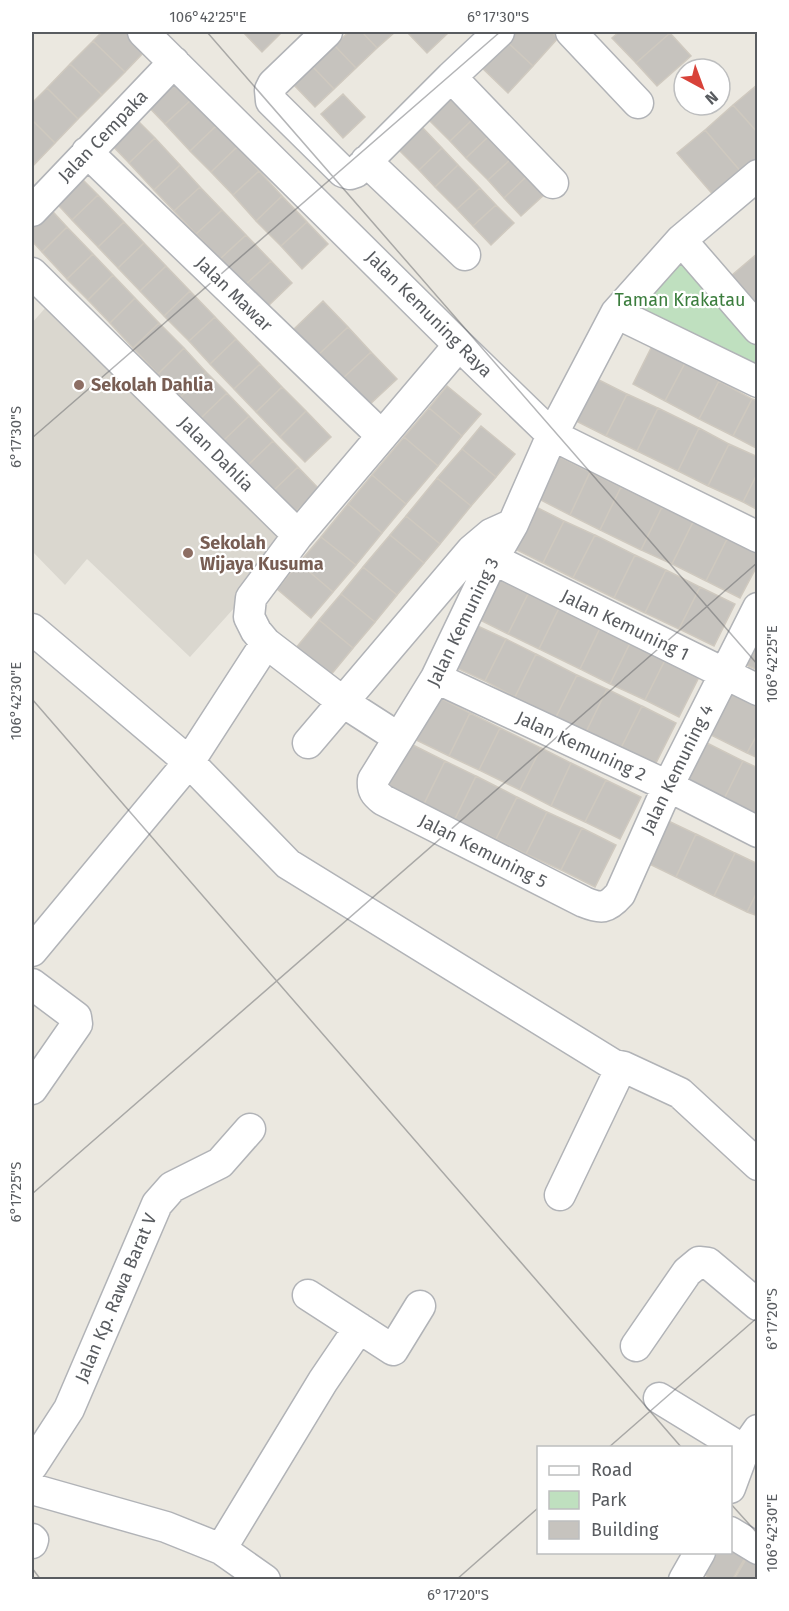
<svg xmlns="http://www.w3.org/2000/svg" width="789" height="1611" font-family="'Fira Sans',sans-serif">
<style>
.education{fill:#dad7cf}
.green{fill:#bfe0bf}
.building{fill:#c6c3be;stroke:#cfc9bf;stroke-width:1.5}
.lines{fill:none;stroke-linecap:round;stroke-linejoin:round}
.minor-casing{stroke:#b1b3b7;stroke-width:33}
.minor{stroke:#fff;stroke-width:30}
.ticks{fill:none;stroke:#595c60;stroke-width:1.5;stroke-opacity:0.45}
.education-dot{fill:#8d6e63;stroke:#fff;stroke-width:2}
.labels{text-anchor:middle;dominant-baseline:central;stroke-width:4.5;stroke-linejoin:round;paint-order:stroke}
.street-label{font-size:18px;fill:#595c60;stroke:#fff}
.park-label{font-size:18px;fill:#3b7d3d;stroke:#fff}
.education-label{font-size:18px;font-weight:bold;fill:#785e54;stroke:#fff;text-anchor:start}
.neatline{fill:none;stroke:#595c60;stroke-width:2}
.ticks-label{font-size:15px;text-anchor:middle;fill:#595c60}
</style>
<rect width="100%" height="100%" fill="#ebe8e0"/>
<!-- education -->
<path class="education" d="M47,306L289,547L190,657L87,559L65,585L32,551V323Z"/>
<!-- green -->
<path class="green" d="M681,240L757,329V382L616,313Z"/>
<!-- building -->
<path class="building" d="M102,32H126L146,50L125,72L93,41Z
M243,32H280L281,33L262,52Z
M349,32H362L377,48L356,68L334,45Z
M362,32H395L377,48Z
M407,32H447L448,33L427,53Z
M510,32H551L558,38L533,66L504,39Z
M619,32H669L670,33L636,63L612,38Z
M670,33L691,56L657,86L636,63Z
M504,39L533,66L508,93L479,65Z
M93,41L125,72L102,95L70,64Z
M334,45L356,68L334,89L312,66Z
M70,64L102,95L78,119L47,88Z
M312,66L334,89L315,107L293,84Z
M167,73L191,100L165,124L140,98Z
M758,84V133L733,105Z
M47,88L78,119L55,143L32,120V103Z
M343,94L365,117L343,138L321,114Z
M452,98L473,119L450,141L429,120Z
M191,100L216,126L190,151L165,124Z
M733,105L758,133V160L742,173L705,130Z
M130,113L155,138L129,163L104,137Z
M473,119L489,136L466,158L450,141Z
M32,120L55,143L32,167Z
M216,126L237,147L211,172L190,151Z
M422,127L442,148L419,170L398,149Z
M705,130L742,173L715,197L677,153Z
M489,136L511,159L488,180L466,158Z
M155,138L180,165L154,190L129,163Z
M237,147L259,171L233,195L211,172Z
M442,148L458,165L435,187L419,170Z
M511,159L527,176L504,198L488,180Z
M180,165L200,187L174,211L154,190Z
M458,165L480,188L457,209L435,187Z
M73,170L98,195L72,220L48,194Z
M259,171L282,196L256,221L233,195Z
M527,176L545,194L521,216L504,198Z
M200,187L222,210L196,234L174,211Z
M480,188L496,205L473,226L457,209Z
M98,195L124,222L98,247L72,220Z
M282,196L307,222L281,246L256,221Z
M43,201L67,227L42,252L32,241V212Z
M496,205L514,223L491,245L473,226Z
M222,210L246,235L220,259L196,234Z
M124,222L144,243L118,268L98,247Z
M307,222L328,244L302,269L281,246Z
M67,227L93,254L67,279L42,252Z
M246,235L271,261L245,285L220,259Z
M144,243L166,266L140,291L118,268Z
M758,253V305L732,275Z
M93,254L113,275L88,300L67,279Z
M271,261L292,283L266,308L245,285Z
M166,266L190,291L164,316L140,291Z
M113,275L135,298L110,323L88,300Z
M190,291L215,317L189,341L164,316Z
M135,298L159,323L133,348L110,323Z
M323,301L348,327L317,356L293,330Z
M215,317L236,339L210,364L189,341Z
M159,323L184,348L158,374L133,348Z
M348,327L371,352L341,380L317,356Z
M236,339L260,364L234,389L210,364Z
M652,346L685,363L665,401L633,384Z
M184,348L206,372L181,397L158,374Z
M371,352L397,379L367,407L341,380Z
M685,363L719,381L699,419L665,401Z
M260,364L282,387L256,412L234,389Z
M206,372L227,393L201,418L181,397Z
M591,376L627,394L606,436L570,418Z
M719,381L752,399L733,436L699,419Z
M447,386L481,414L462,436L429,408Z
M282,387L306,411L280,437L256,412Z
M227,393L249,416L223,441L201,418Z
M627,394L658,408L637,451L606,436Z
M752,399L758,401V449L733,436Z
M429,408L462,436L438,466L404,437Z
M658,408L699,428L678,471L637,451Z
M306,411L331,437L305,462L280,437Z
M249,416L273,441L247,466L223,441Z
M481,426L515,454L496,477L462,449Z
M699,428L729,444L708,486L678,471Z
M404,437L438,466L406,504L372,475Z
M273,441L298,467L272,492L247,466Z
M729,444L758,457V472L743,502L708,486Z
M462,449L496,477L471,506L437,478Z
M554,454L590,472L570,515L533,496Z
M298,467L319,489L293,514L272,492Z
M590,472L621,487L600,530L570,515Z
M758,472V510L743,502Z
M372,475L406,504L382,533L348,504Z
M437,478L471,506L440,544L406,516Z
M621,487L662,507L641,550L600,530Z
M528,503L564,521L543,563L507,545Z
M348,504L382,533L356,565L321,537Z
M662,507L693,522L672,564L641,550Z
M406,516L440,544L424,563L390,535Z
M564,521L595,535L573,578L543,563Z
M693,522L727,539L706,581L672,564Z
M390,535L424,563L397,595L363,567Z
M595,535L635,555L614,598L573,578Z
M321,537L356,565L333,592L299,563Z
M727,539L758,554V564L740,598L706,581Z
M635,555L666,570L645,613L614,598Z
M299,563L333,592L311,618L277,589Z
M363,567L397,595L375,622L341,594Z
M666,570L700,587L679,629L645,613Z
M493,574L529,592L508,634L472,616Z
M700,587L735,604L714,646L679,629Z
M529,592L560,606L539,649L508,634Z
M341,594L375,622L353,648L319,620Z
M560,606L601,626L580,669L539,649Z
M319,620L353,648L325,682L291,654Z
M469,622L506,639L485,681L448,664Z
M601,626L631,641L610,684L580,669Z
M506,639L536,654L515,697L485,681Z
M631,641L666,658L645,700L610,684Z
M758,643V670L746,665Z
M536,654L577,675L556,717L515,697Z
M666,658L700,675L679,717L645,700Z
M577,675L607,689L586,732L556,717Z
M607,689L642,706L621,748L586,732Z
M732,693L758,706V733L747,753L711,735Z
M434,695L470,713L449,756L412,738Z
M642,706L676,723L655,765L621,748Z
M470,713L500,728L479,770L449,756Z
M500,728L541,748L520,790L479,770Z
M758,733V758L747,753Z
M409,743L445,761L424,804L388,786Z
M707,743L743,761L722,803L686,785Z
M541,748L571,763L551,806L520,790Z
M445,761L476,776L455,819L424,804Z
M743,761L758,768V808L753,818L722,803Z
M571,763L606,780L585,822L551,806Z
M476,776L517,797L496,839L455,819Z
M606,780L641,797L620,839L585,822Z
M517,797L547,812L526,854L496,839Z
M547,812L582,828L561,870L526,854Z
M660,817L696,834L676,877L639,859Z
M582,828L616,845L595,887L561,870Z
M696,834L735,853L714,896L676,877Z
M735,853L758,864V890L747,912L714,896Z
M758,890V916L747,912Z
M730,1536L751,1548L732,1580H713L699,1571L711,1552H730Z
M746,1559L758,1566V1580H734Z"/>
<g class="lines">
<!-- minor casing -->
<g class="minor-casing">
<path id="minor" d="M143,32L459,345L552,435L758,537
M327,32L273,84L270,90L271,101L343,172L350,174L356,172L451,77L499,32
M571,32L638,103
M451,77L553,183
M87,152L382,436
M366,161L465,255
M758,175L681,240L616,313L552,435L513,524L493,559L436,678L373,780C372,790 375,794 383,800L584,902C601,909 607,909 620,894L668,786L758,608
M32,211L174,62
M681,240L758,329
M32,273L298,535
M616,313L758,382
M493,559L758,690
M32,629L189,762L288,864L614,1065L624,1067L680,1093L758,1165
M436,678L668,786L758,832
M399,738L343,702L266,643L256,631L249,617L251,598L298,535L459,345
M308,743L472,550L491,534L511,525
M32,951L189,762L266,643
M32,984L76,1017L77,1024L32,1089
M560,1195L616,1078L624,1067
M308,1295L393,1350L420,1306
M636,1346L687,1272L699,1262L708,1263L758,1305
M659,1398L744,1450
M32,1466L69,1409L157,1204L172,1187L220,1163L250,1129
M730,1488L744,1450L758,1430
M32,1489L166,1527L221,1549L265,1580
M730,1532L758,1549
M32,1539L33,1540L32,1543
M221,1549L323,1381L359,1328
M684,1580L700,1552"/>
</g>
<!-- minor -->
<use href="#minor" class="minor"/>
</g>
<!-- ticks -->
<path class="ticks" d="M207,32L758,665M32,438L500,32M32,699L682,1448M32,1194L758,562M608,1448L758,1317M730,1503L758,1534M32,1568L41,1580M456,1580L538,1508"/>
<!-- markers -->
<g class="education-dot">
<circle cx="79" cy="385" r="6"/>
<circle cx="188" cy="553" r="6"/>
</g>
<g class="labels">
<!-- street labels -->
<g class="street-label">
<text transform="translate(103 136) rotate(-46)">Jalan Cempaka</text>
<text transform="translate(234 294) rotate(44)">Jalan Mawar</text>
<text transform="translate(429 314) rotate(45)">Jalan Kemuning Raya</text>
<text transform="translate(216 454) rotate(45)">Jalan Dahlia</text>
<text transform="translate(463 622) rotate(-64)">Jalan Kemuning 3</text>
<text transform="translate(625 625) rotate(26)">Jalan Kemuning 1</text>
<text transform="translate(581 746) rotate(25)">Jalan Kemuning 2</text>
<text transform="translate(677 769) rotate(-64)">Jalan Kemuning 4</text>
<text transform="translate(483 851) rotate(27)">Jalan Kemuning 5</text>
<text transform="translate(116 1298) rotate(-67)">Jalan Kp. Rawa Barat V</text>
</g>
<!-- park labels -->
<g class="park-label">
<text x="680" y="300">Taman Krakatau</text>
</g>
<!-- education labels -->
<g class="education-label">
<text x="91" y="385">Sekolah Dahlia</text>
<text x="200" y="543">Sekolah<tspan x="200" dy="21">Wijaya Kusuma</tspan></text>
</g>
</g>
<!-- border -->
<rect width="789" height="1611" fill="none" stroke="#ffffff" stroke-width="66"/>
<!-- legend -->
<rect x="537" y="1446" width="195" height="108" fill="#ffffff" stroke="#bdbebf" stroke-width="1.5"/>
<rect x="549" y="1466" width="30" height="9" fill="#ffffff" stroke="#bdbebf" stroke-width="1.5"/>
<text x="591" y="1476" font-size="18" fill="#595c60">Road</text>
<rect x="549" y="1491" width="30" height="18" fill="#bfe0bf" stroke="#bdbebf" stroke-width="1.5"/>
<text x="591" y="1506" font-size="18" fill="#595c60">Park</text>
<rect x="549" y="1521" width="30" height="18" fill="#c6c3be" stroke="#bdbebf" stroke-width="1.5"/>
<text x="591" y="1536" font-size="18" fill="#595c60">Building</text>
<!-- north arrow -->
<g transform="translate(702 87) rotate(139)"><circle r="28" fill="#ffffff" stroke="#bdbebf" stroke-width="1.5"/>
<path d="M0-4.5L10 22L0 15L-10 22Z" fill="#d84239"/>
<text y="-9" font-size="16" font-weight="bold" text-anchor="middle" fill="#595c60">N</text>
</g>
<rect x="33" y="33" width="723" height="1545" class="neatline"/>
<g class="ticks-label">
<text x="208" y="22">106°42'25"E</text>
<text x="498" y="22">6°17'30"S</text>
<text transform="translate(16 437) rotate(-90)" y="5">6°17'30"S</text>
<text transform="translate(772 664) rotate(-90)" y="5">106°42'25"E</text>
<text transform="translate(16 701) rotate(-90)" y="5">106°42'30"E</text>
<text transform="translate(16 1192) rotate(-90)" y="5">6°17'25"S</text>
<text transform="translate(772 1319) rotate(-90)" y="5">6°17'20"S</text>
<text transform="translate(772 1533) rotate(-90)" y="5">106°42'30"E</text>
<text x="458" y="1600">6°17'20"S</text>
</g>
</svg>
